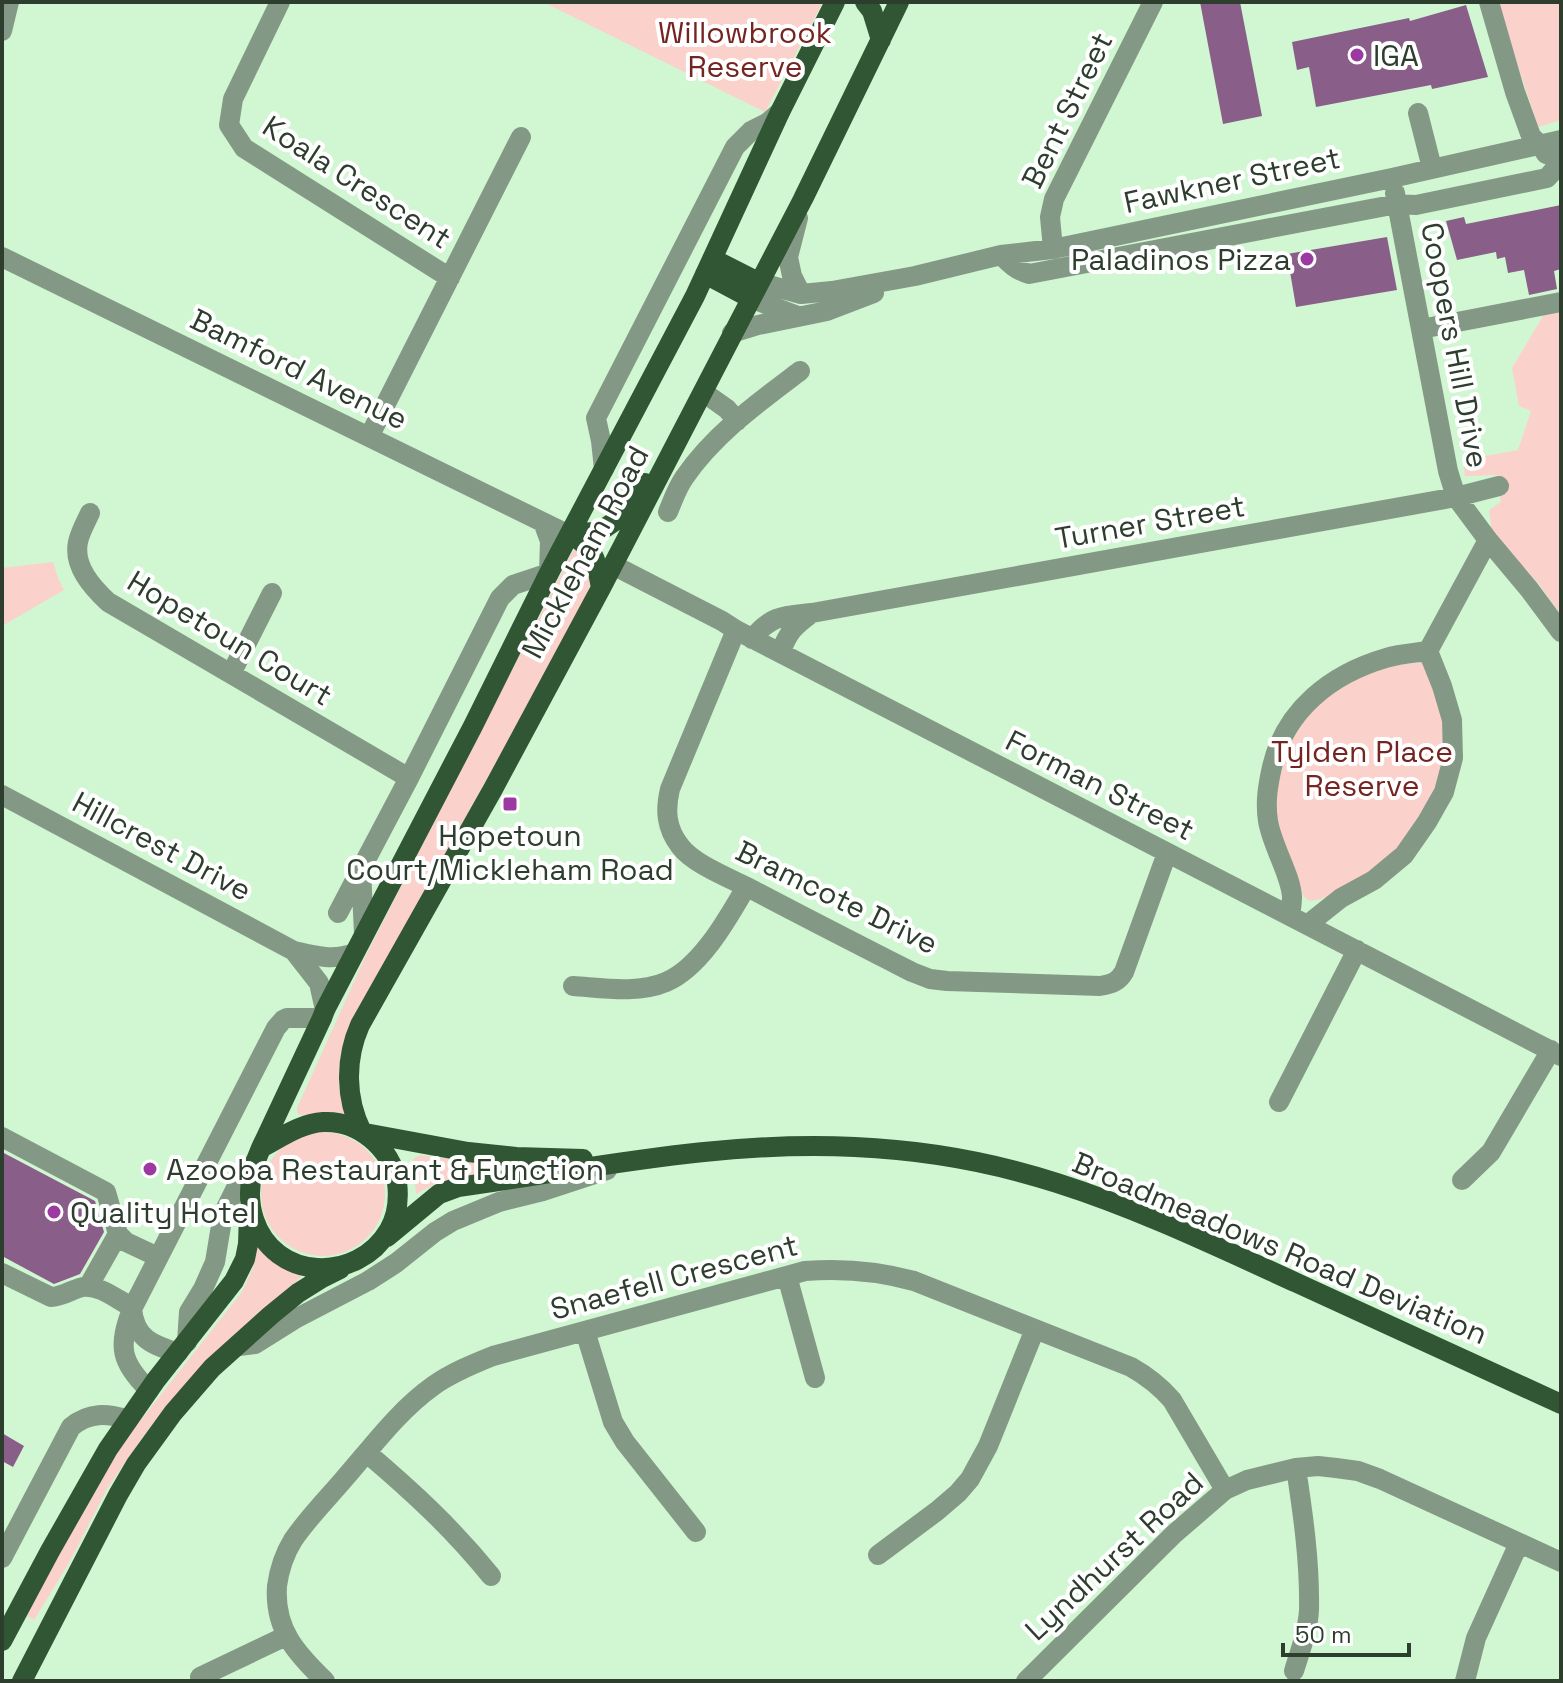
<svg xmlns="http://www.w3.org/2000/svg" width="1563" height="1683" font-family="'Space Grotesk',sans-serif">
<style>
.green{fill:#fad1cb}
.building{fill:#895e89}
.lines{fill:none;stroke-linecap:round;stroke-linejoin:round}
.minor{stroke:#849985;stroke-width:20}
.major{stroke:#305634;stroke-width:20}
.poi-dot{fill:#9d3aa1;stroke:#fff;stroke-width:3}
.labels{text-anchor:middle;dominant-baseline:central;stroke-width:8;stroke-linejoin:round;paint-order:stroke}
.park-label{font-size:30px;fill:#752521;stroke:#fff}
.poi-label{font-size:30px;fill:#2d3d2e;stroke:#fff;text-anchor:start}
.street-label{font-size:30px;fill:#2d3d2e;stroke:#fff}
</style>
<rect width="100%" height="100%" fill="#d0f7d2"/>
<!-- green -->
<path class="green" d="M543,2H823L765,112Z
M1497,2H1561V120L1538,127Z
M1561,295V615L1538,583L1492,533L1489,510L1501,502L1497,475L1465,476L1463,460L1518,450L1531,411L1519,406L1512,368L1547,309Z
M575,549L584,553L591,581L587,595L546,673L428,885L345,1039L339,1068V1087L346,1117L299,1115L297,1112V1108L366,955L573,551Z
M53,562L58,578L64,590L2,626V568Z
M1423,662L1444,715L1445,768L1414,834L1362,880L1321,899L1310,901L1304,897L1289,866L1274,808L1285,745L1320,698L1371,668Z
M261 1194a62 62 0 1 1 124 0a62 62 0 1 1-124 0Z
M420,1155L511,1166L515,1168L455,1179L435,1184L416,1194L413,1162L414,1158Z
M258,1244L302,1273V1276L165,1407L142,1438L107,1489L69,1563L34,1620L27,1616L80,1511L122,1444L242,1292L253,1268Z"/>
<!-- building -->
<path class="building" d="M1200,2H1240L1262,116L1223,124Z
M1466,5L1488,77L1432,89L1431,85L1316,107L1309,67L1297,70L1292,42L1409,18L1410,21Z
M1561,205V269L1554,271L1557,289L1529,295L1524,270L1508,273L1505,257L1497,259L1496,252L1457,260L1446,221L1464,217L1466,224Z
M1387,237L1397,290L1296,307L1287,254Z
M2,1152L95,1201L104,1232L80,1274L54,1284L2,1256Z
M2,1433L24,1446L13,1467L2,1461Z"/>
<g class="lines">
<!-- minor -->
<path class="minor" d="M280,2L233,99L229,125L244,148L450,278
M1489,2L1515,92L1531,136L1541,146L1546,154
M2,31L9,2
M1418,113L1432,168
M1395,193L1448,471L1456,497L1488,540L1529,589L1561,632
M798,218L788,257L792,276L801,294
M1053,249L1050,217L1054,199L1153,2
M1001,255C1010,264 1016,270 1029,274L1397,204L1416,205L1547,178C1557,168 1560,159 1561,146
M2,257L565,533H570
M758,282L801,294L832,291L915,276L1001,255L1053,249L1392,178L1561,140
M750,298L798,316
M1421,329L1561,302
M732,333L758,325L827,311L874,293
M703,392L727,409L737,421
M369,437L521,137
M604,469L601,441L596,418L735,147L751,131L767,123L780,112
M668,512C673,500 677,488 684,478C714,434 759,402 800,371
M90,513C86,522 80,532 78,542C73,566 92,587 108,602L409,778
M613,565L722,621L736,630L1561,1056
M736,630L670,789C665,810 666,828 680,846C694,865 732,879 753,890C806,918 859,945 912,972L930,979L947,981L1100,986C1112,984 1118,982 1124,972L1167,853
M752,639C771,615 784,616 812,613L1456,497L1499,486
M1428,651L1488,540
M780,653C789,631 793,627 812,613
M231,674L272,593
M2,795L294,951C315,956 334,961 354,953
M338,913L361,869
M1290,916C1291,910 1292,903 1292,897C1291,875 1272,846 1268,821C1265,802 1268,785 1272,767C1285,710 1331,674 1386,658C1399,654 1414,653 1428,651
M1307,925L1341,898L1374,880L1404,855L1427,822L1444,792L1453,758L1452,720L1442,686L1428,651
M364,934L361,869L409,778L500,598L513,585L549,573L550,541L543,522
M294,951L319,983L325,1010
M573,986C603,988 638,994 666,982C701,967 728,918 746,887
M1279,1102L1357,950
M2,1137L106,1192L118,1234L126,1242L158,1257
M1462,1180L1491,1152L1551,1050
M2,1273L51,1297C63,1297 72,1289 83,1287C99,1284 119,1301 132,1307
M787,1276L815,1378
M88,1287L118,1234
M132,1309C135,1339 153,1345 178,1353
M585,1331L613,1422L625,1442L696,1532
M187,1342L189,1312L203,1289L215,1262L223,1214L236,1188L255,1162
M239,1346L255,1344L295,1319L368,1281L396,1263L435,1232L453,1221L499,1202L543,1191L607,1170
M149,1390C120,1362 118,1346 132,1309L276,1028L283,1020L287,1018H322
M367,1453C413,1492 453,1529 491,1576
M878,1555L937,1511L958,1493L970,1479L988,1446L1035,1329
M2,1558L71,1427C89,1412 107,1413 128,1420
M1294,1671C1300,1651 1308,1631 1309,1610C1310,1563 1303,1514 1296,1468
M200,1677L286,1636
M325,1681C296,1653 274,1629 277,1586C279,1571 285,1553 293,1540C308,1518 327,1499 344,1479C372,1447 398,1411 433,1386C451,1373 473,1364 493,1356L805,1271C842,1268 878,1271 914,1281L1131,1367C1147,1376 1159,1385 1172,1400L1225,1490
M1026,1681L1174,1534L1225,1490L1247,1480L1296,1468L1318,1466L1336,1468L1358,1471L1380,1479L1561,1562
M1465,1681L1476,1638L1519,1543"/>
<!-- major -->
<path class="major" d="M865,2L872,11L881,40
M713,259L758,282
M705,274L750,298
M570,533L599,532L618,519L645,483
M570,533C597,553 595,556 601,588
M362,1132C345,1098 345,1059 360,1025L493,789L601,588L803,199L899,2
M365,1133L468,1152L516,1157L583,1159
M261,1148C280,1138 301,1123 323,1122C358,1120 391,1148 397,1182C399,1198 397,1216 389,1230C357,1284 274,1281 254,1219C246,1195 251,1170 261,1148L322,1018L325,1010L473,726L549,573L695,296L780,112L835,2
M387,1237L439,1194L458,1187C589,1169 722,1140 855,1147C923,1150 992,1162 1057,1183C1139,1209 1218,1247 1297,1283C1385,1323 1473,1364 1561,1404
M2,1641L50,1551L108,1449L156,1380L234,1281L245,1259L248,1244L249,1214
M22,1681L118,1495L136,1464L173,1413L212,1368L271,1315L298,1293L322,1278L340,1269"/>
</g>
<!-- markers -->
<g class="poi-dot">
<circle cx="1357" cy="55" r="8"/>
<circle cx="1307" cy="259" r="8"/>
<rect x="502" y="796" width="16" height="16" rx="4"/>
<circle cx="150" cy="1169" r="8"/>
<circle cx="54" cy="1212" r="8"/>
</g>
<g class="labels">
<!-- park labels -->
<g class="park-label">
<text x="745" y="32">Willowbrook<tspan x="745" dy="34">Reserve</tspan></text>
<text x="1362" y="751">Tylden Place<tspan x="1362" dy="34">Reserve</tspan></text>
</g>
<!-- poi labels -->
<g class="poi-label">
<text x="1373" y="55">IGA</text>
<text x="1291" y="259" text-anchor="end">Paladinos Pizza</text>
<text x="510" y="835" text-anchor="middle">Hopetoun<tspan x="510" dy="34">Court/Mickleham Road</tspan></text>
<text x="166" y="1169">Azooba Restaurant &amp; Function</text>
<text x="70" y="1212">Quality Hotel</text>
</g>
<!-- street labels -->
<g class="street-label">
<text transform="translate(1067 110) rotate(-64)">Bent Street</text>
<text transform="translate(1232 180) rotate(-12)">Fawkner Street</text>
<text transform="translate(357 182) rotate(33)">Koala Crescent</text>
<text transform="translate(1455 345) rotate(79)">Coopers Hill Drive</text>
<text transform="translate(299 369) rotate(26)">Bamford Avenue</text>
<text transform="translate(1150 522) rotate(-10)">Turner Street</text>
<text transform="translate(585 552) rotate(-62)">Mickleham Road</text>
<text transform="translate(230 638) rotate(31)">Hopetoun Court</text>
<text transform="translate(1100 785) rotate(27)">Forman Street</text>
<text transform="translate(162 846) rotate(28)">Hillcrest Drive</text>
<text transform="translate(837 897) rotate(26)">Bramcote Drive</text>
<text transform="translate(1280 1248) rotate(23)">Broadmeadows Road Deviation</text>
<text transform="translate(674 1277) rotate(-15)">Snaefell Crescent</text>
<text transform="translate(1114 1556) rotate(-43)">Lyndhurst Road</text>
</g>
</g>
<!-- border -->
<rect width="1563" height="1683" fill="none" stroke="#2d3d2e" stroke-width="8"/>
<!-- scale -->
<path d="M1283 1643v12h126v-12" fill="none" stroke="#2d3d2e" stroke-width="4"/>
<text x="1295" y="1643" font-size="24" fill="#2d3d2e" stroke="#ffffff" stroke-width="6" paint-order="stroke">50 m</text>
</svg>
